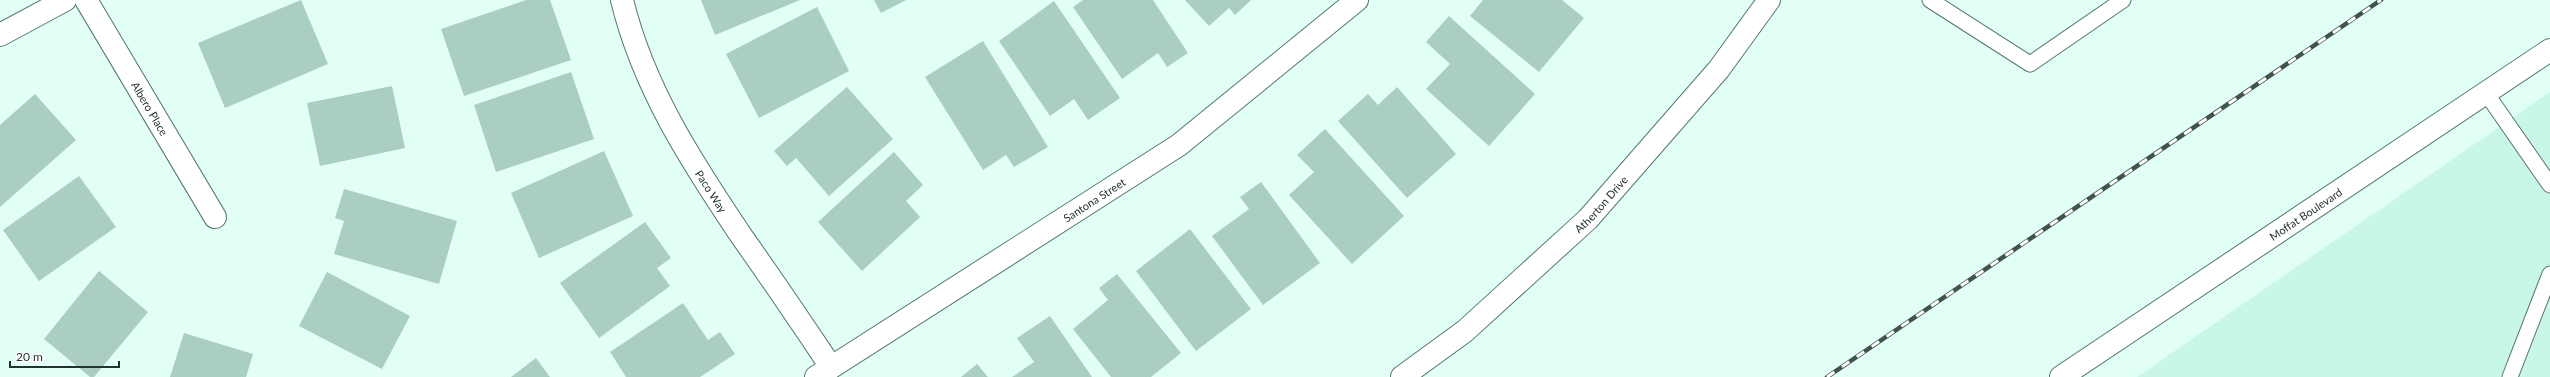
<svg xmlns="http://www.w3.org/2000/svg" width="2550" height="377" font-family="Lato,sans-serif">
<style>
.built{fill:#c8f7e6}
.building{fill:#aacec1}
.lines{fill:none;stroke-linecap:round;stroke-linejoin:round}
.service-casing{stroke:#56786c;stroke-width:17}
.minor-casing{stroke:#56786c;stroke-width:24}
.tertiary-casing{stroke:#56786c;stroke-width:24}
.secondary-casing{stroke:#56786c;stroke-width:24}
.service{stroke:#fff;stroke-width:15}
.minor{stroke:#fff;stroke-width:22}
.tertiary{stroke:#fff;stroke-width:22}
.secondary{stroke:#fff;stroke-width:22}
.rail-casing{stroke:#42534d;stroke-width:4.5}
.rail{stroke:#fff;stroke-width:3;stroke-dasharray:9;stroke-linecap:butt}
.labels{text-anchor:middle;dominant-baseline:central;stroke-width:3.5;stroke-linejoin:round;paint-order:stroke}
.street-label{font-size:11px;fill:#23322d;stroke:#fff}
</style>
<rect width="100%" height="100%" fill="#e1fff4"/>
<!-- built -->
<path class="built" d="M2550,92V377H2137Z"/>
<!-- building -->
<path class="building" d="M301,0L328,64L225,108L198,43Z
M526,0H550L571,60L464,96L441,29Z
M701,0H800L715,35Z
M874,0H906L881,13Z
M1083,0H1153L1188,53L1167,67L1158,53L1122,79L1073,7Z
M1185,0H1251L1235,15L1229,8L1209,26Z
M1483,0H1562L1584,18L1539,72L1470,16Z
M1054,1L1120,98L1088,120L1074,99L1050,116L999,41Z
M817,7L849,71L759,118L726,54Z
M1449,16L1535,94L1489,146L1426,89L1450,64L1426,42Z
M983,41L1048,147L1014,167L1006,155L983,170L925,77Z
M571,72L594,139L496,172L474,105Z
M392,86L405,148L320,166L307,103Z
M847,87L893,139L829,196L796,158L787,166L774,151Z
M1397,87L1456,154L1407,198L1338,121L1368,94L1378,105Z
M35,94L76,140L0,207V125Z
M1325,129L1404,216L1352,264L1289,195L1314,172L1297,155Z
M604,151L633,216L539,258L511,193Z
M894,152L923,185L906,201L920,217L862,271L818,222Z
M79,176L116,227L39,281L3,230Z
M1261,182L1320,263L1263,305L1212,236L1249,209L1240,197Z
M344,189L457,221L439,284L334,254L344,221L335,218Z
M645,222L671,258L657,268L670,286L599,338L560,283Z
M1190,229L1251,309L1196,351L1136,271Z
M99,271L148,312L94,377H90L44,339Z
M327,272L410,316L382,369L299,326Z
M1117,274L1181,353L1151,377H1111L1073,329L1108,300L1099,288Z
M683,303L708,340L720,332L735,354L700,377H626L610,352Z
M1050,316L1092,377H1012L1034,362L1017,338Z
M184,333L253,354L246,377H170Z
M536,358L550,377H511Z
M977,364L988,377H961Z"/>
<g class="lines">
<!-- service casing -->
<g class="service-casing">
<path id="service" d="M1930,0L2030,64L2123,0
M2486,93L2550,185
M2510,377L2550,274"/>
</g>
<!-- minor casing -->
<g class="minor-casing">
<g id="minor">
<path id="s1" d="M86,0L215,217"/>
<path id="s2" d="M622,0C643,87 691,161 740,234C771,278 801,322 831,367"/>
<path d="M0,35L65,0"/>
<path id="s3" d="M816,377L1179,145L1357,0"/>
</g>
</g>
<!-- tertiary casing -->
<g class="tertiary-casing">
<g id="tertiary">
<path id="s4" d="M1402,377L1465,331L1588,219L1719,69L1769,0"/>
</g>
</g>
<!-- secondary casing -->
<g class="secondary-casing">
<g id="secondary">
<path id="s5" d="M2061,377L2550,50"/>
</g>
</g>
<!-- service -->
<use href="#service" class="service"/>
<!-- minor -->
<use href="#minor" class="minor"/>
<!-- tertiary -->
<use href="#tertiary" class="tertiary"/>
<!-- secondary -->
<use href="#secondary" class="secondary"/>
<!-- rail casing -->
<g class="rail-casing">
<path id="rail" d="M1827,377L2381,0"/>
</g>
<!-- rail -->
<use href="#rail" class="rail"/>
</g>
<g class="labels">
<!-- street labels -->
<g class="street-label">
<text stroke="none"><textPath href="#s1" startOffset="126">Albero Place</textPath></text>
<text stroke="none"><textPath href="#s2" startOffset="212">Paco Way</textPath></text>
<text stroke="none"><textPath href="#s3" startOffset="330">Santona Street</textPath></text>
<text stroke="none"><textPath href="#s4" startOffset="264">Atherton Drive</textPath></text>
<text stroke="none"><textPath href="#s5" startOffset="294">Moffat Boulevard</textPath></text>
</g>
</g>
<!-- scale -->
<path d="M10 361v6h109v-6" fill="none" stroke="#23322d" stroke-width="2"/>
<text x="16" y="361" font-size="12" fill="#23322d" stroke="#ffffff" stroke-width="3" paint-order="stroke">20 m</text>
</svg>
